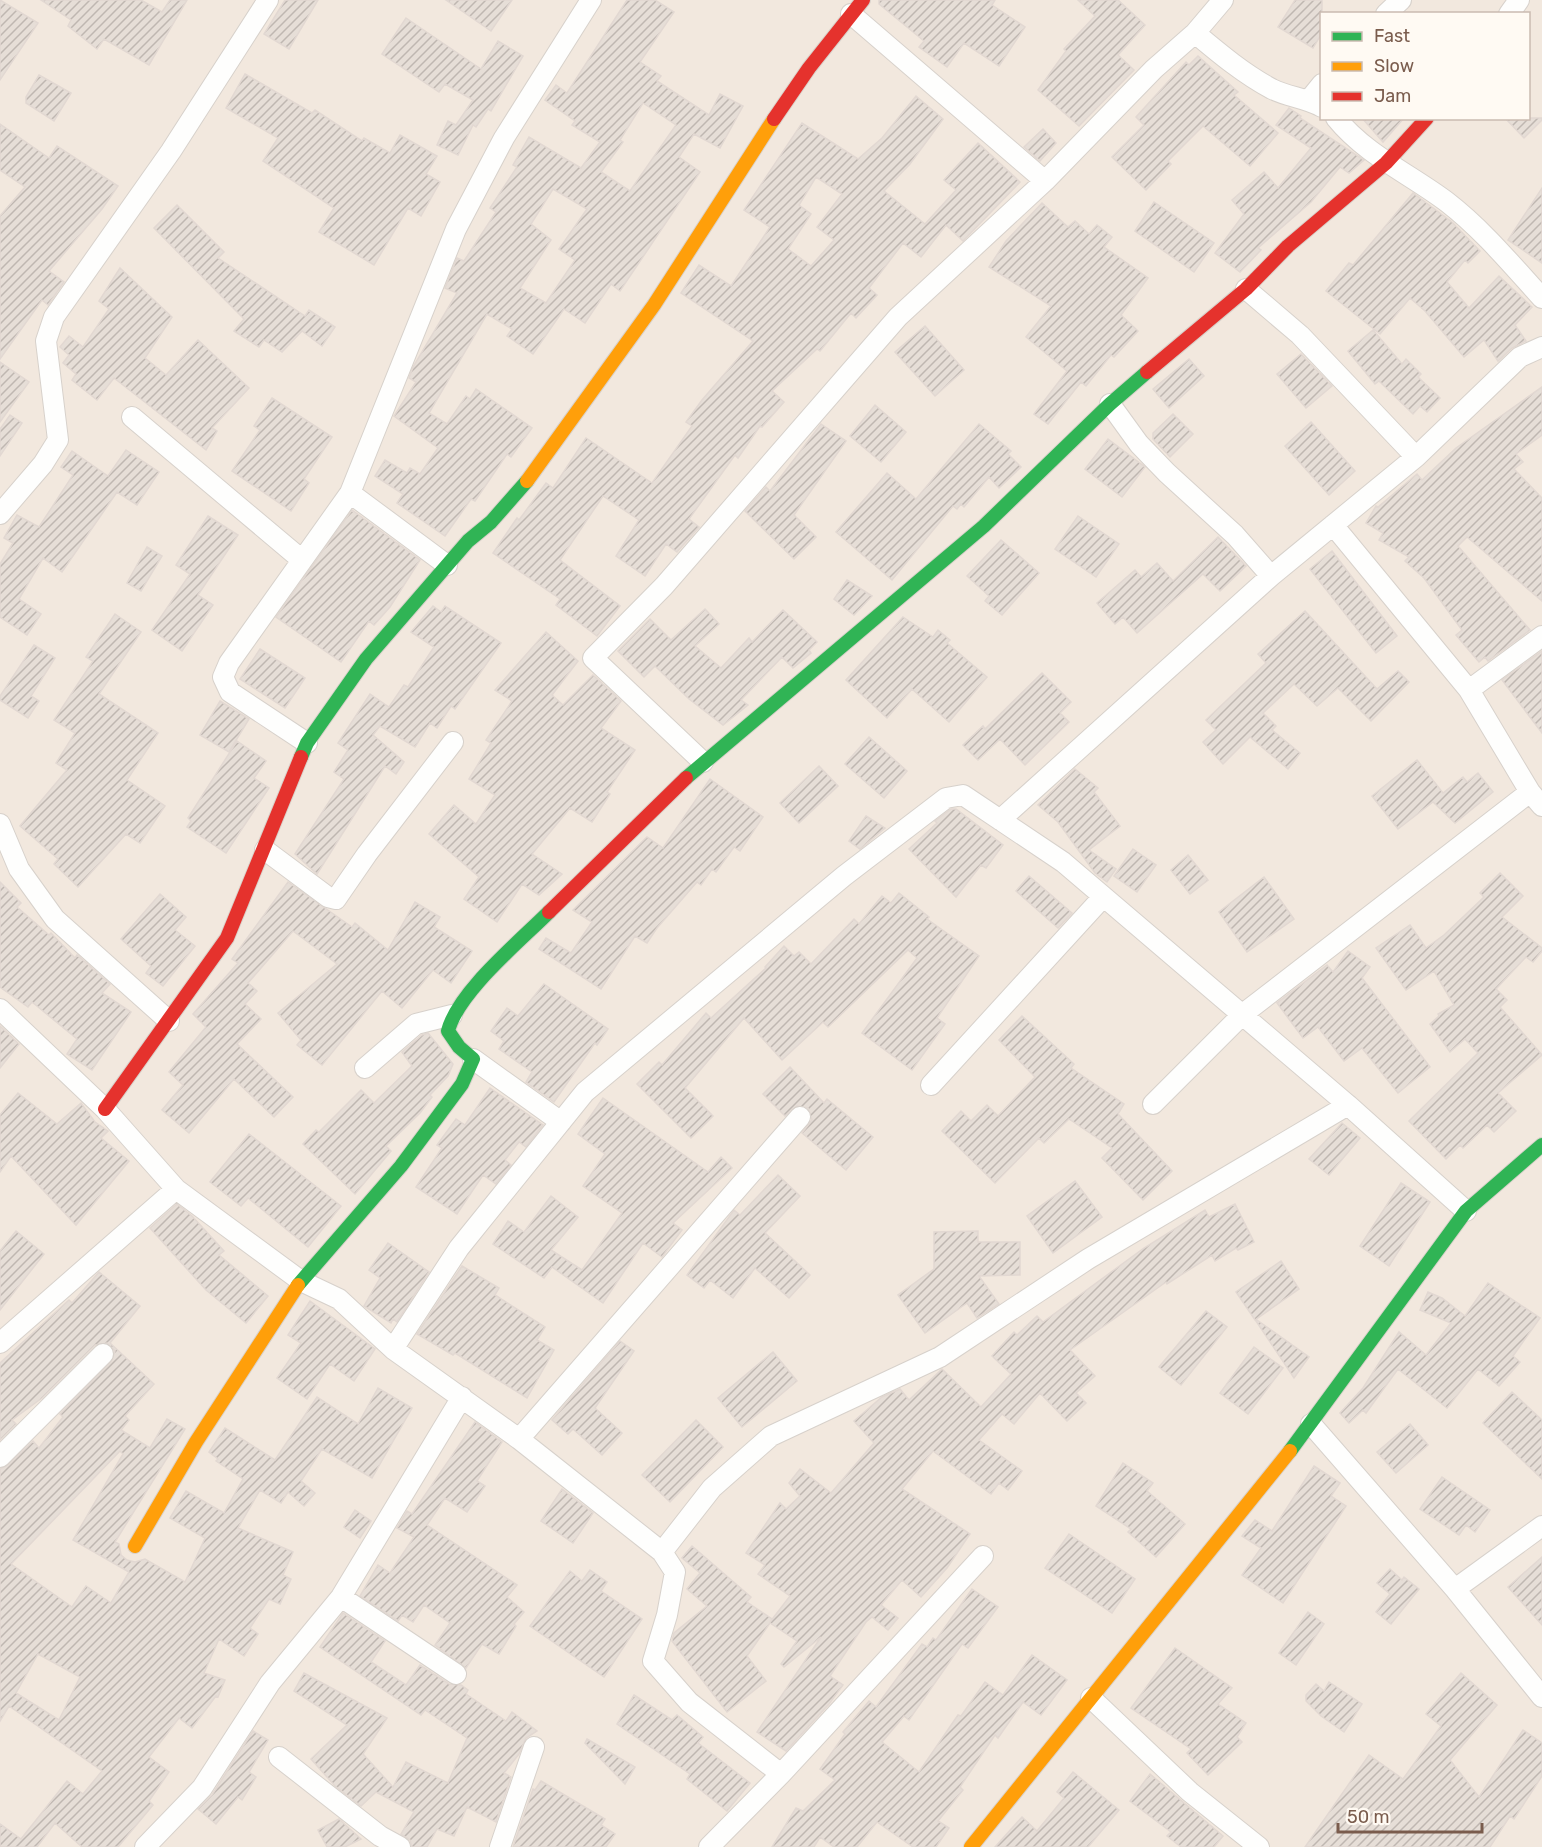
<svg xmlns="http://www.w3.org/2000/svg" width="1542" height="1847" font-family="Rubik,sans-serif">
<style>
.residential{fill:#f2e8de;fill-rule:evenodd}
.building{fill:url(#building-hatch);stroke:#e2d8d2;stroke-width:1.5;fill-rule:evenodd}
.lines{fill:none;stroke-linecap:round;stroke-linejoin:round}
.street-casing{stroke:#d7d1cb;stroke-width:22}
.fast-casing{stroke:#d9d2cb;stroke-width:16}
.slow-casing{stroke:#d9d2cb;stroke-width:16}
.jam-casing{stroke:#d9d2cb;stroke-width:16}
.street{stroke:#fefefd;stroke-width:20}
.fast{stroke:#30b455;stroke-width:14}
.slow{stroke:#ff9f0a;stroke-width:14}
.jam{stroke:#e5322d;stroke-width:14}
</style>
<defs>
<pattern id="building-hatch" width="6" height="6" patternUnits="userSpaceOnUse" patternTransform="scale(1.5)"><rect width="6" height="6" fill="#e6ded7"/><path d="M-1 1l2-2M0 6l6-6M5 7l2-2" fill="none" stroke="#bfb7b1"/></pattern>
</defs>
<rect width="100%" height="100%" fill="#f9f5f0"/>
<!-- residential -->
<path class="residential" d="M0,0H1542V1847H0ZM1322,14H1528V118H1322Z"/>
<!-- building -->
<path class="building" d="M0,0L38,23L0,80Z
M41,0H141L162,12L170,0H187L149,65L104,39L97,49L68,26L71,20Z
M285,0H318L289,49L264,34Z
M446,0H512L491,31Z
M627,0H655L674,12L640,62L661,76L657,81L709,115L720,94L743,106L720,148L694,134L679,157L700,172L620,291L611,284L585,323L564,309L533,354L507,336L512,329L487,314L429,413L447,424L466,396L470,399L476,389L532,428L511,457L507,454L475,501L471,499L445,536L397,503L403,494L375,476L385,460L407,473L410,468L420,474L438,448L394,416L416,382L409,378L413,367L457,293L445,288L457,258L464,261L496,212L490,208L517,167L513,165L529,137L581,168L600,142L572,125L575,121L545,100L556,85L567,93ZM643,103L676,125L630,191L601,172L623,142L620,140ZM553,189L587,209L559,249L575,260L546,303L520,288L551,240L531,224Z
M879,0H995L992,5L1025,27L999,66L964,43L947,67L919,47L924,41L879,4Z
M1078,0H1118L1145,25L1118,55L1134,70L1079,126L1038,90L1066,51L1064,49L1095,16Z
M1295,0H1322V33L1313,48L1278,27Z
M406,18L481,69L498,41L523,56L491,111L488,109L476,127L473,125L458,155L437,145L448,121L456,125L473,100L445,84L439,92L382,54Z
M1198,56L1238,92L1234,95L1278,133L1250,166L1203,126L1168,161L1171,164L1146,190L1112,157L1144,125L1136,117L1186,62L1189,65Z
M245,74L312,113L315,110L362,141L364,138L390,153L400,135L437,156L426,174L440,182L421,216L408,208L374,265L319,232L334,208L263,161L278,138L226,108Z
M39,75L71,93L54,121L26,103V97Z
M916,96L943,119L910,164L884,191L925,224L956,190L944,180L978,143L1020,182L963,241L946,225L921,257L903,243L869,288L877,295L856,318L851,313L820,351L817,349L772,391L784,402L762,427L760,426L738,458L735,455L689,519L699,527L677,552L666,544L645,576L616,556L639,520L603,496L560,560L620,606L597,636L556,605L560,599L493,553L517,518L519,520L546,483L553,488L586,438L652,483L692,426L686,422L702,400L753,341L681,293L699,265L731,286L770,227L744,210L802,123L858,159L882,138ZM816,177L842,194L817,227L834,240L811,266L788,249L811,214L799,205Z
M1289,108L1301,116L1300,118L1364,160L1349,173L1340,167L1311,202L1258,248L1261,250L1240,272L1215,253L1244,214L1232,200L1264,172L1278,188L1311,148L1276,125Z
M1362,118H1404L1383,142Z
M1505,118H1542V120L1524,138Z
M0,124L49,158L57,146L118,186L102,209L49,271L64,282L48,305L42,300L0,359V216L25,187L0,170Z
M1043,129L1056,143L1040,161L1024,147Z
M1542,188V263L1508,240Z
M1413,193L1452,222L1480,251L1468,263L1465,260L1447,282L1469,308L1499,276L1532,307L1515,325L1526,341L1512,348L1498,361L1484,340L1464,357L1425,311L1410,298L1380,334L1326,291L1349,263L1353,265Z
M1154,202L1214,243L1194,272L1135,231Z
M1042,203L1068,227L1075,221L1089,234L1097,225L1112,237L1104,247L1148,278L1121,315L1138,331L1114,357L1111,355L1086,386L1081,382L1048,424L1034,414L1067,371L1026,337L1051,306L989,267L1006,241Z
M177,205L224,252L218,258L305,316L309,310L335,327L322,346L302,331L282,352L264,340L259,347L234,331L244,319L154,228Z
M120,268L172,317L145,358L166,375L198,340L249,388L212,428L217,431L206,450L114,378L97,400L72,380L76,374L63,363L69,355L60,347L69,336L83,347L109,309L99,301Z
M925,326L964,370L935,396L895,352Z
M1373,330L1402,364L1406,359L1421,374L1418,377L1440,398L1427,412L1420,406L1413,414L1379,381L1375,384L1348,351Z
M1301,354L1332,386L1306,408L1277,374Z
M1189,359L1204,376L1169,408L1153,389Z
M0,362L29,382L0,422Z
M1542,387V435L1516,454L1523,462L1514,469L1542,498V601L1467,537L1458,546L1530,630L1488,661L1485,657L1479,662L1456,635L1462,630L1424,578L1405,561L1409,557L1379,540L1383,533L1366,523L1376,506L1378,507L1417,474L1422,480L1456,448Z
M272,398L332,437L304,479L309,483L291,511L232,471L260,430L254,426Z
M875,405L906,432L881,462L850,436Z
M1173,414L1193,434L1170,457L1153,439V433Z
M10,415L22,423L0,456V429Z
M1311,422L1355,471L1329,495L1285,446Z
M821,424L846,441L794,515L816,537L794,559L745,511L766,487L770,491Z
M979,424L1011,451L1008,454L1021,467L999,488L989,477L964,507L961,504L957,509L953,506L892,580L836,532L887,473L916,499Z
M1108,439L1145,467L1122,497L1085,469Z
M126,450L159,472L137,505L117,492L62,572L43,558L19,599L41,614L27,635L0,617V564L13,543L4,538L17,515L39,527L73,475L61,467L72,451L108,476Z
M352,510L420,560L390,607L374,625L369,621L341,662L276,617Z
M208,516L238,535L198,595L213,605L182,651L152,630L190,574L176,565Z
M1078,516L1119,544L1096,577L1055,549Z
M1218,537L1246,566L1220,591L1203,574L1137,633L1123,617L1115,624L1097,603L1135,570L1141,577L1157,563L1173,581Z
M1001,540L1039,573L1002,615L985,601L989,596L967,576Z
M147,547L162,556L141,591L127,583Z
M1332,551L1397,636L1376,653L1310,569Z
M847,580L872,596L854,615L834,599Z
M433,606L441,612L445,606L501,643L455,709L451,706L437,728L430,723L415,747L380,726L373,735L404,762L396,774L385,766L317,874L295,854L344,779L334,772L348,750L338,743L370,694L389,707L404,685L408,687L434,647L411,632Z
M705,609L719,624L695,646L721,668L749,638L752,642L783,610L817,642L809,650L811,653L793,668L782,657L741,700L748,705L723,725L689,699L655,666L644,677L618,651L650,619L671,640Z
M1305,611L1377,689L1398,671L1409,682L1371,721L1338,688L1317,706L1294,684L1263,713L1276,726L1272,730L1300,753L1288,769L1250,737L1223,764L1203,742L1216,730L1206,720L1266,663L1258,654Z
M115,614L141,632L99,694L158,733L127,780L165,806L140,843L126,834L78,887L54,864L58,859L20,826L67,770L56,763L75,733L54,720L93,661L86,657Z
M903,617L933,637L938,630L950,640L947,643L987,677L949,722L912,689L887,718L846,680Z
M546,632L578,661L552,695L563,705L593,675L621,701L601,728L635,750L607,792L610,794L592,822L570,808L532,854L562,874L539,895L522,884L497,922L464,899L479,877L429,834L454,805L476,824L495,795L469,779L491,743L486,740L512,701L495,690Z
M34,645L55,658L31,696L39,701L28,718L0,700V696Z
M260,649L305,678L285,708L240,679Z
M1542,651V733L1502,680Z
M1042,673L1071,702L1060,713L1069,722L1025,765L1000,739L978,760L963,745L983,726L985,729Z
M220,701L249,719L229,752L200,735Z
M869,737L907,771L884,798L845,764Z
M237,741L266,761L254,778L269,788L226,853L187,827L191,821L188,818Z
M1417,760L1443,793L1463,777L1467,782L1478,773L1493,792L1455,823L1433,802L1398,829L1372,796Z
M819,766L838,786L799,823L780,803Z
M1075,769L1098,788L1094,792L1120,826L1089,850L1116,869L1107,882L1095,873L1058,822L1038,805Z
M710,779L763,817L740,851L734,847L716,872L712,869L701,885L697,882L657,928L647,943L635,936L601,989L539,949L546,938L571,953L592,922L573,910L647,837L663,848Z
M951,809H956L1003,845L986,868L981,865L956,897L909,849L937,823L935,821Z
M866,816L885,828L860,849L849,841Z
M1133,849L1156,865L1137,892L1114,876Z
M1188,855L1208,880L1190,894L1171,870Z
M1500,873L1523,896L1502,917L1542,948V951L1533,962L1526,957L1496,989L1507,1000L1500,1007L1542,1055L1498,1093L1516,1111L1494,1132L1487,1125L1463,1148L1460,1145L1446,1159L1409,1121L1478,1053L1465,1039L1450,1052L1430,1024L1439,1016L1438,1014L1454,1005L1434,971L1406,990L1376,948L1410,925L1426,948L1444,935L1484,897L1480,893Z
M1029,876L1072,913L1058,928L1016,891Z
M1264,877L1294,919L1247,952L1219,912Z
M0,882L21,903L17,907L49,935L51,933L75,958L77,955L110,984L102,993L131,1012L92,1070L67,1054L77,1039L32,1002L28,1007L0,987Z
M288,882L352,927L355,923L388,950L415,902L440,917L434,927L472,951L451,983L433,970L402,1008L382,991L322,1065L297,1045L301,1040L278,1013L337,964L293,931L248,983L257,991L245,1004L261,1019L237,1044L293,1097L274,1117L234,1079L189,1133L162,1110L183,1085L169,1072L206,1027L193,1014L238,963L232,959Z
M899,893L929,917L927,919L979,956L937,1018L945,1024L912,1070L862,1033L917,958L908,950L828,1027L823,1022L782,1060L744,1018L685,1088L713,1116L691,1138L637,1084L659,1062L662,1065L706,1013L711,1018L766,968L765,967L784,946L794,956L799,952L811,964L854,919L859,924L882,896L891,903Z
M160,894L186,917L175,930L195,946L163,986L146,973L151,966L121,939Z
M1348,951L1370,967L1362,978L1430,1067L1398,1093L1362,1048L1344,1061L1318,1027L1303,1038L1277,1003L1327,965L1333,972Z
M544,984L608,1029L597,1045L595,1043L554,1102L526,1082L532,1072L499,1049L504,1041L491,1031L507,1008L518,1016Z
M1022,1016L1074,1064L1071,1068L1124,1104L1118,1114L1172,1171L1143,1200L1102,1158L1112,1148L1069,1119L1044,1143L1039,1138L995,1183L942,1131L961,1111L971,1121L987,1105L998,1116L1035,1077L999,1040Z
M0,1026L19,1044L0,1068Z
M428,1033L453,1064L448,1076L430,1095L432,1097L420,1113L386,1146L391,1151L355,1194L303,1144L316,1130L319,1132L361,1090L374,1103L412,1066L402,1052L422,1035Z
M790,1067L824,1103L827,1099L873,1137L846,1170L802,1133L812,1120L808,1108L797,1106L785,1116L763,1094Z
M490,1088L543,1125L526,1147L519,1142L505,1160L511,1165L496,1184L483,1175L457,1214L416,1187L442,1148L437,1145L456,1119L465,1125Z
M18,1093L57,1124L81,1103L95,1122L108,1131L101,1138L129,1161L76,1225L11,1156L0,1172V1115Z
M603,1098L708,1172L721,1157L732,1168L673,1223L682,1230L662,1257L643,1243L603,1303L552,1267L544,1278L493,1244L508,1221L524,1232L551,1196L578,1217L551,1250L582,1270L622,1213L583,1186L605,1154L578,1134Z
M1342,1123L1360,1138L1329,1175L1309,1159Z
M249,1134L341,1206L308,1247L248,1198L241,1206L210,1182Z
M778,1175L800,1196L765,1233L810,1275L789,1298L755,1268L733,1298L710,1280L704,1288L687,1275L734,1210L740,1215Z
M1075,1181L1102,1217L1053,1253L1027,1216Z
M1401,1183L1430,1202L1389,1266L1360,1246Z
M177,1204L192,1216L224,1251L219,1255L268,1296L246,1323L206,1290L150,1228Z
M1235,1204L1254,1242L1238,1250L1236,1248L1215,1261L1212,1255L1167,1284L1166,1282L1070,1350L1095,1376L1076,1393L1086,1403L1067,1421L1040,1393L1014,1424L1002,1414L979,1440L1022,1471L1008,1490L999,1483L991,1494L933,1451L902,1489L970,1534L947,1568L921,1597L902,1580L881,1605L898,1618L888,1630L872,1617L866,1622L830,1676L843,1685L829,1704L786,1751L757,1732L821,1637L784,1667L781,1664L797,1641L770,1623L747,1656L766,1681L727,1712L672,1641L674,1633L707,1606L687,1589L700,1573L682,1558L692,1546L751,1597L747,1602L772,1619L770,1622L790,1596L758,1574L765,1565L746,1553L780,1503L786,1509L800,1496L789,1483L800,1469L831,1493L874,1443L854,1421L882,1397L900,1389L909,1400L942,1369L981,1407L1011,1374L992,1356L1014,1332L1017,1335L1037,1316L1043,1322L1144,1248L1205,1210L1209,1217Z
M16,1231L44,1254L0,1310V1251Z
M978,1231V1242H1020V1275L979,1276L999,1304L977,1318L967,1303L925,1333L898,1295L934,1269V1232Z
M388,1243L429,1272L397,1322L393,1319L391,1323L364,1306L380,1278L369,1270Z
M1281,1261L1299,1289L1255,1320L1236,1292Z
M462,1266L499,1288L495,1295L545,1327L537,1340L554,1350L527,1398L455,1353L453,1355L417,1334Z
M99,1272L140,1306L110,1343L154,1384L125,1416L129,1420L121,1430L150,1448L167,1419L185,1429L115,1542L119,1544L121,1555L127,1560L135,1562L145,1559L185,1582L205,1538L170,1518L186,1491L224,1513L243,1479L216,1461L218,1459L209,1452L225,1428L275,1460L317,1397L358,1424L378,1388L412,1408L372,1478L322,1449L301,1481L315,1493L304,1506L288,1492L281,1503L260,1490L238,1528L293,1552L283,1575L291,1579L280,1604L269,1599L250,1628L258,1634L244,1656L219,1639L204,1673L225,1680L218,1697L216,1696L192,1728L179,1718L149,1757L169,1772L149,1801L153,1805L118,1847H82L55,1823L37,1847H0V1824L21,1839L67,1781L83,1794L102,1771L9,1706L0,1721V1469L8,1465L33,1441L39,1448L63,1417L60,1414L111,1362L115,1351L107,1343L95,1345L42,1398L12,1420L16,1424L0,1440V1363L69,1300L72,1303ZM120,1451L123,1454L73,1540L129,1572L111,1603L86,1586L72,1607L11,1564ZM38,1654L80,1677L59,1720L16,1693Z
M1488,1283L1540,1318L1513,1356L1520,1362L1499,1386L1478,1369L1447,1408L1398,1369L1366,1413L1363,1410L1349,1423L1340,1413L1363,1388L1399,1332L1426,1355L1451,1323L1420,1310L1428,1292L1442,1298L1465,1316Z
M310,1301L375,1349L354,1381L330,1364L307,1399L277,1378L301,1343L288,1335Z
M1206,1311L1227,1327L1181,1385L1159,1367Z
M1257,1320L1309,1357L1294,1378L1256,1321Z
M620,1341L634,1351L595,1408L622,1433L602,1455L573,1429L568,1434L552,1420Z
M1254,1347L1283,1368L1248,1414L1220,1393Z
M773,1352L797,1381L742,1427L718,1398Z
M1512,1392L1542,1420V1479L1483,1423Z
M696,1420L723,1447L670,1502L642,1475Z
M475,1422L502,1442L477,1481L485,1486L467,1512L445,1498L427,1525L517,1585L507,1597L524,1612L514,1624L516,1626L499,1654L482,1644L466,1668L435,1645L450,1623L424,1605L413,1622L402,1615L398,1621L360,1596L378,1565L390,1573L414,1537L397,1528L407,1511L412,1514Z
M1410,1424L1428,1445L1396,1473L1377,1452Z
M1123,1463L1153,1483L1147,1491L1185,1524L1156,1557L1128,1532L1131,1529L1096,1506Z
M1314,1466L1340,1483L1331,1496L1346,1506L1283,1603L1242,1575L1261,1548L1242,1536L1255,1520L1272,1531Z
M1442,1477L1490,1510L1475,1532L1466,1525L1459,1535L1420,1509Z
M562,1489L593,1513L573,1543L541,1521Z
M355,1510L371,1521L360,1538L344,1527Z
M1069,1534L1135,1579L1112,1613L1045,1568Z
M1542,1557V1625L1508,1587Z
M1390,1569L1402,1580L1404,1577L1419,1589L1391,1624L1376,1612L1390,1594L1377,1583Z
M590,1570L607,1582L601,1591L642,1619L604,1677L530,1626L570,1571L582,1581Z
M972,1589L998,1607L968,1648L962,1644L909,1720L904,1716L882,1742L919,1772L958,1715L961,1716L985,1682L1003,1695L1032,1655L1067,1680L1041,1715L1023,1702L998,1738L995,1735L960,1787L963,1790L938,1821L949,1828L936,1847H913L877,1822L857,1847H834L820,1837L814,1847H772L796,1808L803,1811L835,1780L820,1769L845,1734L843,1732L869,1701L876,1707L922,1644L927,1647L933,1638L936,1640Z
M1308,1612L1324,1624L1296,1665L1279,1653Z
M343,1613L385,1641L371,1662L406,1685L420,1665L449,1684L461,1685L468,1690L466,1694L506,1721L512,1712L537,1731L526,1738L519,1754L504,1773L511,1777L496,1822L467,1807L454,1836L437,1829L427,1847H412L410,1840L401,1834L414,1812L376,1792L361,1806L335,1786L311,1759L347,1725L294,1691L304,1673L387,1718L363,1754L393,1787L406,1762L448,1783L467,1738L425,1710L421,1715L320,1647Z
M1175,1648L1232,1688L1218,1704L1246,1723L1237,1737L1242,1742L1208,1775L1187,1753L1191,1749L1131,1708Z
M1461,1673L1497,1705L1450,1760L1479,1797L1523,1730L1542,1743V1776L1514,1819L1510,1816L1490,1847H1305L1369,1755L1403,1779L1441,1726L1426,1714Z
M1329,1682L1362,1704L1344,1732L1321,1716L1306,1701V1695L1316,1684L1324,1691Z
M634,1695L672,1720L677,1715L703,1737L698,1743L750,1783L727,1811L687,1779L690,1774L617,1724Z
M253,1731L268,1740L249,1772L256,1777L242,1800L238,1797L216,1824L198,1809L212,1795Z
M587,1739L635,1767L625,1784L585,1743Z
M1073,1772L1119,1810L1088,1847H995L1022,1817L1037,1831L1064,1798L1057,1792Z
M1150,1774L1223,1836L1214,1847H1181L1167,1836L1171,1832L1130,1801Z
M541,1781L605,1819L601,1825L615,1834L606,1847H513L533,1789L535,1790Z
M339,1819L361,1839L345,1847H327L318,1830Z"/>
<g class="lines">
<!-- street casing -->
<g class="street-casing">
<path id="street" d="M851,14L1045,181
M1386,14L1401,0
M1509,14L1519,0
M1195,33C1220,54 1244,74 1272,89C1288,97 1306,98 1322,107
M1309,100L1322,84
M1336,118C1366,155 1410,174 1447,202C1482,229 1512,265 1542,298
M1246,289L1300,335L1416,457
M1110,404L1139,444L1167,473L1235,535L1271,576
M132,417L302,560
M350,493L447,565
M0,514L43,464L58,440L46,341L54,317L171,151L268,0
M1333,525L1469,690L1530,792L1542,806
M1469,690L1542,636
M307,743L230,692L223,677L229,663L350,493L456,229L504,138L591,0
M703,762L593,658L664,586L898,317L1045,181L1154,69L1195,33L1223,0
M1000,820L1271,576L1416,457L1520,357L1542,347
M0,824L19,869L55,919L169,1021
M265,850L328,897L336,899L367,854L453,742
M0,1009L105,1109L176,1189L301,1281L339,1299L393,1349L519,1439L662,1552L675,1572L667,1615L653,1661L689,1702L781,1774
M473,1059L561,1122
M365,1068L416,1024L452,1015
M931,1085L1103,897
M1153,1104L1243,1014L1530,792
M0,1343L176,1189
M393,1349L459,1248L585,1092L844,876L946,798L963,795L1063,862L1348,1105L1466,1211
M1311,1424L1455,1589L1542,1697
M519,1439L800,1117
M0,1457L103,1354
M662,1552L712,1488L771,1436L940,1357L1088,1259L1348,1105
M1455,1589L1542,1526
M341,1597L456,1674
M1091,1698L1190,1792L1259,1847
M279,1757L380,1836L400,1847
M145,1847L202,1788L270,1683L341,1597L462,1397
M500,1847L534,1747
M709,1847L781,1774L983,1556"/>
</g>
<!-- fast casing -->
<g class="fast-casing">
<path id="fast" d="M301,757L307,743L366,659L468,541L491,522L527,481
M686,778L984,526L1110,404L1147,372
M298,1285L401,1166L462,1084L473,1059L459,1047L448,1031C458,992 519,942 549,912
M1290,1451L1466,1211L1542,1145"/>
</g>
<!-- slow casing -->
<g class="slow-casing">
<path id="slow" d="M527,481L654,305L774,119
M135,1546L196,1442L298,1285
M971,1847L1290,1451"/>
</g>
<!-- jam casing -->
<g class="jam-casing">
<path id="jam" d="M774,119L809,68L863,0
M1147,372L1246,289L1288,246L1386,163L1427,118
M549,912L686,778
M105,1109L227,938L301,757"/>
</g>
<!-- street -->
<use href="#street" class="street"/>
<!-- fast -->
<use href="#fast" class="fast"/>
<!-- slow -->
<use href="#slow" class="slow"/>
<!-- jam -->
<use href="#jam" class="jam"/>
</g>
<!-- legend -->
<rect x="1320" y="12" width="210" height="108" fill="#fffaf3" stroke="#cabbb1" stroke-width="1.5"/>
<rect x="1332" y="32" width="30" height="9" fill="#30b455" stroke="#cabbb1" stroke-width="1.5"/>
<text x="1374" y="42" font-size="18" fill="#7a5c4d">Fast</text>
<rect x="1332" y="62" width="30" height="9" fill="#ff9f0a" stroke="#cabbb1" stroke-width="1.5"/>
<text x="1374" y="72" font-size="18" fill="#7a5c4d">Slow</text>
<rect x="1332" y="92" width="30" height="9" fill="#e5322d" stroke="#cabbb1" stroke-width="1.5"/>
<text x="1374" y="102" font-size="18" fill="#7a5c4d">Jam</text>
<!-- scale -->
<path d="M1338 1823v9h144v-9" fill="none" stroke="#7a5c4d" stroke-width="3"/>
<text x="1347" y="1823" font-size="18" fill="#7a5c4d" stroke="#fffaf3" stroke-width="4.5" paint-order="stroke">50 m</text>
</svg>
